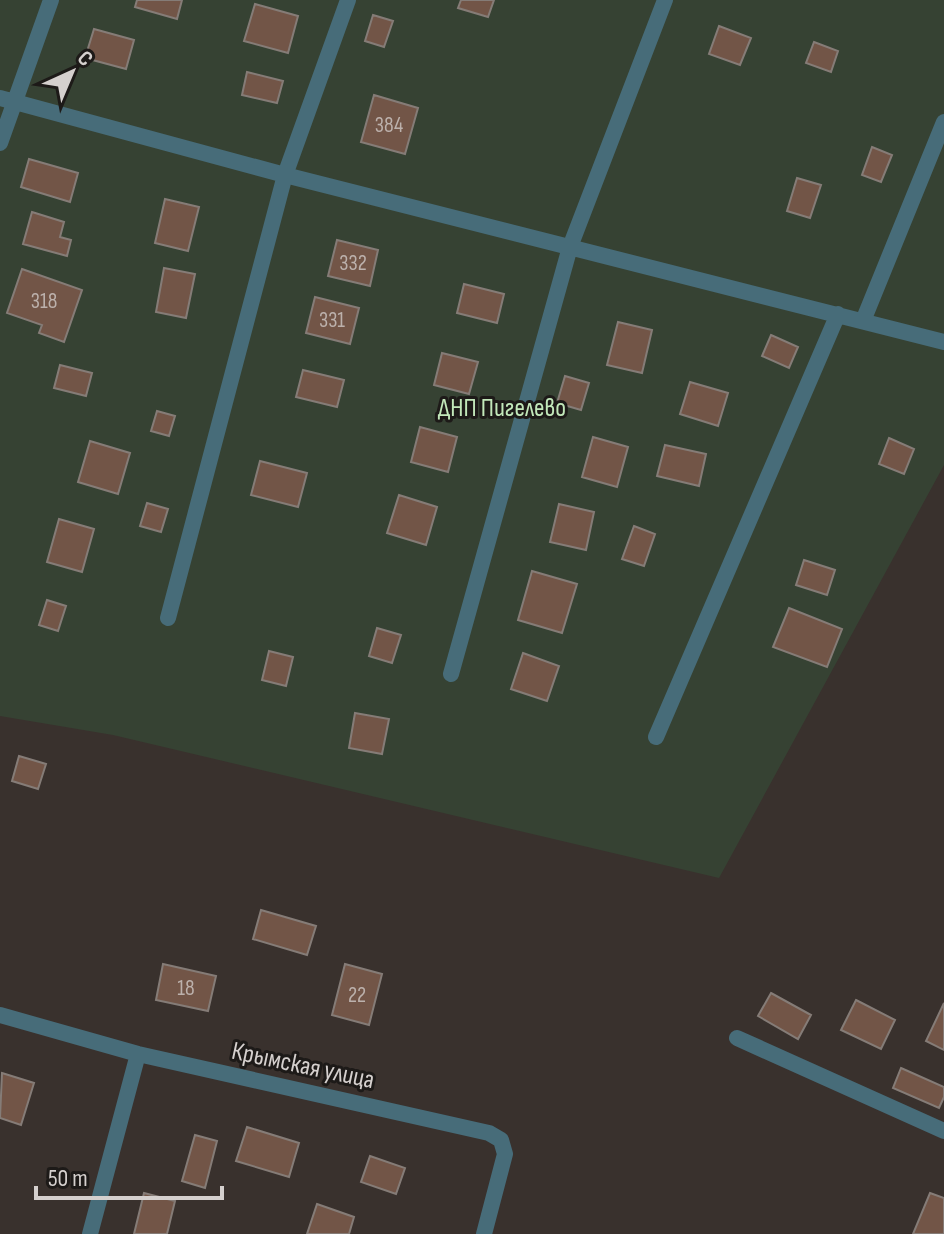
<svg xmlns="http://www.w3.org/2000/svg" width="944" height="1234" font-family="'Sofia Sans Condensed',sans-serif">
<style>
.green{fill:#364233}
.building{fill:#725547;stroke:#857c77;stroke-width:2}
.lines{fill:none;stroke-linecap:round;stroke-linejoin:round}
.minor{stroke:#476c79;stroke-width:16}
.labels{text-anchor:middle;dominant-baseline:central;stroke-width:6;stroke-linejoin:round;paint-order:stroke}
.number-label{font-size:22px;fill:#bcb1ac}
.park-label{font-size:26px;fill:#c2e8ba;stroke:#1d1a18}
.street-label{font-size:26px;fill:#d5d0ce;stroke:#1d1a18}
</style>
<rect width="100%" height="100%" fill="#39312d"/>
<!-- green -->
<path class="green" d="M0,0H944V465L719,878L113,735L0,716Z"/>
<!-- building -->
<path class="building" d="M137,0H182L177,19L135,7Z
M461,0H494L488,17L458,8Z
M255,4L298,16L288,53L244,41Z
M373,15L393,21L384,47L365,41Z
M719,26L751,38L740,65L709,54Z
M94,29L134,40L126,69L85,58Z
M814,42L838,51L831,72L806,63Z
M247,72L283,81L277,103L242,95Z
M374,95L418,108L405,154L361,142Z
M872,147L892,155L881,182L862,175Z
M29,159L78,173L70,202L21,187Z
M797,178L821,185L810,218L787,211Z
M165,199L199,207L188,251L155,243Z
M32,212L64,222L60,237L71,240L67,256L23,244Z
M337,240L378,250L370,286L328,276Z
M164,268L195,274L186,318L156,312Z
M22,269L82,290L64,342L39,333L42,325L7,313Z
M464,284L504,294L497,323L457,313Z
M315,297L359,308L350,344L306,333Z
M618,322L652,330L642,373L607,365Z
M771,335L798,347L789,368L762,356Z
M442,353L478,362L469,394L434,385Z
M60,365L92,373L86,396L54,388Z
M303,370L344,380L337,407L296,397Z
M565,376L589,383L581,410L557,403Z
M690,382L728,393L718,426L680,414Z
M157,411L175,416L169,436L151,431Z
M420,427L457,437L448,472L411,462Z
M593,437L628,447L617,487L582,477Z
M889,438L914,449L904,474L879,464Z
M90,441L130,453L118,494L78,482Z
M665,445L706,454L699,486L657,476Z
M260,461L307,473L298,507L251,495Z
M399,495L437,507L426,545L387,533Z
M147,503L168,509L161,532L140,526Z
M559,504L594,512L586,550L550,542Z
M59,519L94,529L82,572L47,562Z
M634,526L655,534L644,566L622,559Z
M804,560L835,570L827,595L796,585Z
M532,571L577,584L562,633L518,620Z
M47,600L66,606L58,631L39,625Z
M789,608L842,629L827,667L773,647Z
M377,628L401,635L392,663L369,656Z
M269,651L293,657L286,686L262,680Z
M523,653L559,666L547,701L511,689Z
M355,713L389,719L382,754L349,748Z
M19,756L46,764L38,789L12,781Z
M261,910L316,926L307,955L253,939Z
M163,964L216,976L208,1011L156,1000Z
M345,964L382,974L369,1025L332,1015Z
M771,993L811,1015L798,1039L758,1016Z
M856,1000L895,1020L881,1049L841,1030Z
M944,1003V1050L926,1041Z
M901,1068L944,1087V1097L939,1108L893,1088Z
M2,1073L34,1083L21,1125L0,1118Z
M247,1127L299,1143L289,1177L236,1161Z
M195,1135L217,1141L205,1188L182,1181Z
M370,1156L405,1168L396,1194L361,1182Z
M144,1193L175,1201L167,1234H134Z
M930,1193L944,1198V1234H913Z
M317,1204L354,1217L349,1234H307Z"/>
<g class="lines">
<!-- minor -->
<path class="minor" d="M0,98L285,175L944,342
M0,143L51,0
M863,321L944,122
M168,618L285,175L348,0
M451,674L570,247L665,0
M656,737L838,314
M0,1015L138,1054L489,1133L501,1140L505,1154L484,1234
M737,1038L944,1131
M90,1234L138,1054"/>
</g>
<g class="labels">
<!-- number labels -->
<g class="number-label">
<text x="389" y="125">384</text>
<text x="353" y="263">332</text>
<text x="44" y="301">318</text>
<text x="332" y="320">331</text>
<text x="186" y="988">18</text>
<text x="357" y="995">22</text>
</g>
<!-- park labels -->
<g class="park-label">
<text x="502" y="408">ДНП Пигелево</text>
</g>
<!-- street labels -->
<g class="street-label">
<text transform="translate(303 1066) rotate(12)">Крымская улица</text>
</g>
</g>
<!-- north arrow -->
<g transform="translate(72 72) rotate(44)" stroke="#1d1a18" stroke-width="6" paint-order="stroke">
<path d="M0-6L14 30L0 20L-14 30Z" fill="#d5d0ce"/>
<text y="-12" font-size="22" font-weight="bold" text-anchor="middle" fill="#d5d0ce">С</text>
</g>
<!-- scale -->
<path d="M36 1186v12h186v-12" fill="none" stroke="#d5d0ce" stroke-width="4"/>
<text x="48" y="1186" font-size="24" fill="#d5d0ce" stroke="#1d1a18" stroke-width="6" paint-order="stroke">50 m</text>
</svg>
